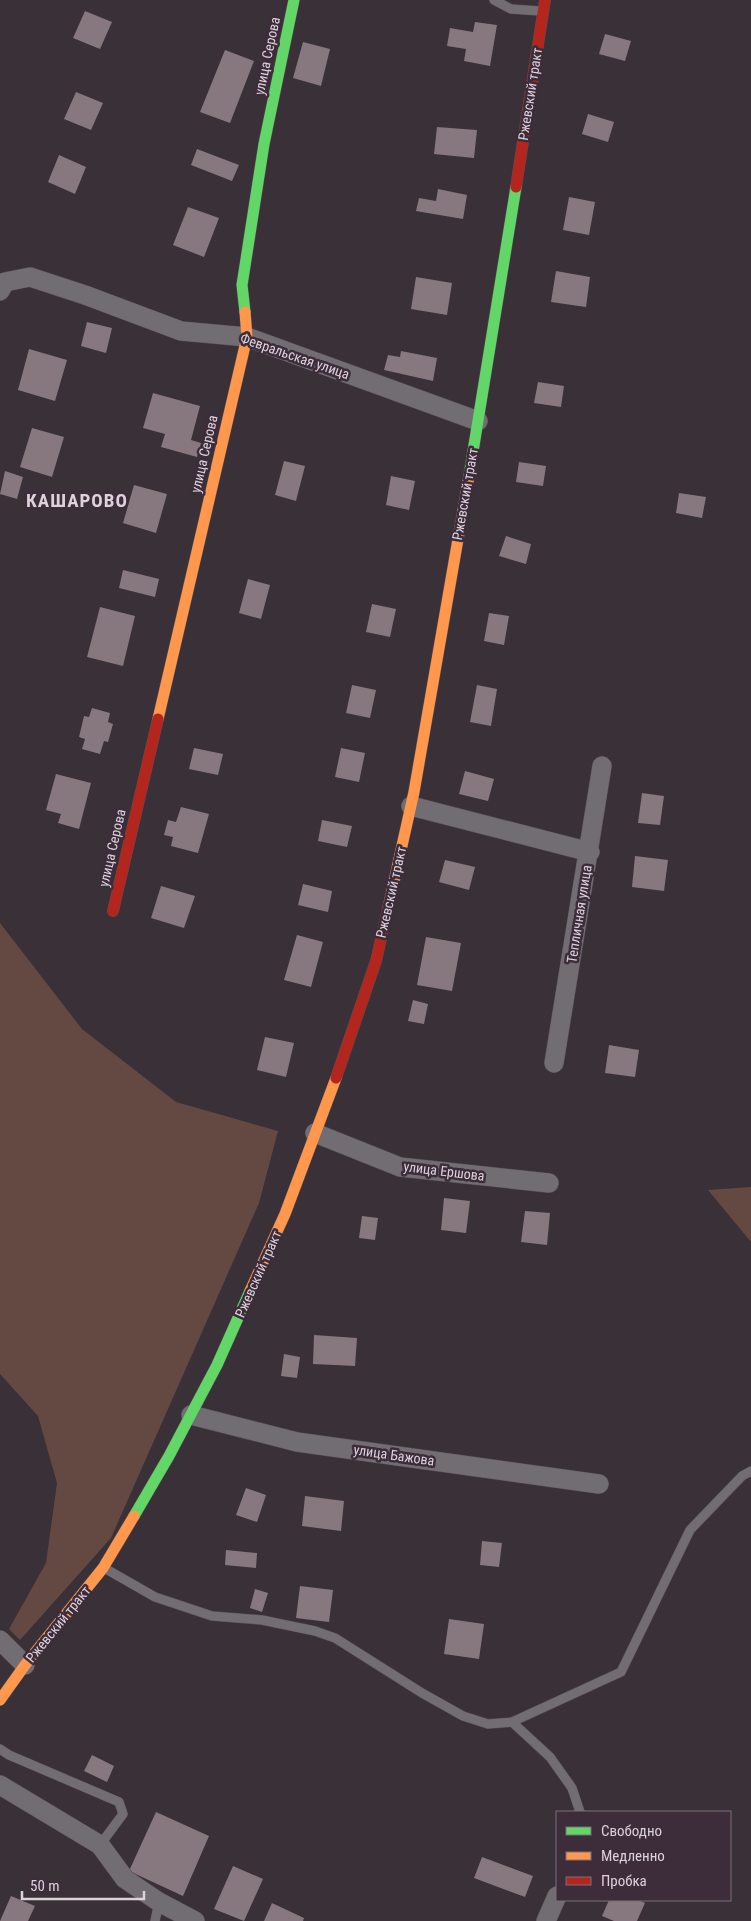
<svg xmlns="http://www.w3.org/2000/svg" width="751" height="1921" font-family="'Roboto Condensed',sans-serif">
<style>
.green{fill:#644942}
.building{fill:#86787e}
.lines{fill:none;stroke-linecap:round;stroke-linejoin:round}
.lane-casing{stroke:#574e55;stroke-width:10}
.street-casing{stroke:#574e55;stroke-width:20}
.fast-casing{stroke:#574e55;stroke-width:12}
.slow-casing{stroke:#574e55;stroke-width:12}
.jam-casing{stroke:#574e55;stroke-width:12}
.lane{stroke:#716d73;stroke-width:9}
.street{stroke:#716d73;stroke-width:19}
.fast{stroke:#63d668;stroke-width:11}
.slow{stroke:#ff974d;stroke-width:11}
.jam{stroke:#b3261e;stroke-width:11}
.labels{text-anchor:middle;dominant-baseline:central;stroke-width:5;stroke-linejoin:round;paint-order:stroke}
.street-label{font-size:14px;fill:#ddd2db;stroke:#3d2d3b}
.district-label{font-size:19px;font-weight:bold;letter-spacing:1px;fill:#ddd2db;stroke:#3d2d3b}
</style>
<rect width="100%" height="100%" fill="#3a3038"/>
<!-- green -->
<path class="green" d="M0,923L82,1029L176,1102L278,1131L259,1203L111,1538L20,1640L9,1629L46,1563L57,1483L38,1416L0,1374Z
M751,1187V1242L708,1190Z"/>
<!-- building -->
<path class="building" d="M85,11L112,22L100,49L73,38Z
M475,22L497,25L490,66L464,61L466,49L447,46L450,28L473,32Z
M605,34L631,41L625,61L599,54Z
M303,42L330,49L321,86L293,78Z
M225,50L254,61L230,123L200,112Z
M76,92L103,103L91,130L64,119Z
M588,114L614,122L608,142L582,134Z
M437,127L477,130L474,158L434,154Z
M197,149L239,165L232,181L191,165Z
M59,155L86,167L75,194L48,182Z
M438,189L467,195L463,219L416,211L419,198L436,201Z
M569,197L595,202L589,235L563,230Z
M188,207L219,218L204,257L173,245Z
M556,271L590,277L586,307L551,302Z
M416,277L452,283L447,315L411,309Z
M87,322L112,328L106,353L81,346Z
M29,349L67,360L55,401L18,390Z
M401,351L437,358L433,381L384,370L388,355L400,357Z
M538,382L564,386L561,407L534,403Z
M153,393L200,406L191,440L201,443L197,457L161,447L165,434L143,428Z
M32,428L64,437L52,477L20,467Z
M284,461L305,466L296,501L275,495Z
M519,462L546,466L543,486L516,482Z
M5,471L23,477L17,499L0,494Z
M391,476L415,481L409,510L386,505Z
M134,485L167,494L156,533L123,523Z
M679,493L706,497L702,518L676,513Z
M506,536L531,544L526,564L499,556Z
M123,570L159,579L155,597L119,588Z
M248,579L270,585L261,619L239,613Z
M372,604L396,609L390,637L366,632Z
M100,607L135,616L123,666L87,657Z
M489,613L509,616L504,645L484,641Z
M352,685L376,690L370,718L346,713Z
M477,685L497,689L491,726L470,722Z
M92,708L110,713L108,722L113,724L108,742L104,741L100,754L82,749L85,739L79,737L84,716L89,717Z
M194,748L223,754L218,775L189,769Z
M341,748L365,753L359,782L335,777Z
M465,771L494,779L488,801L459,794Z
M56,774L91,783L79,829L58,823L61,814L46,810Z
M642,793L664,796L660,825L638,823Z
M181,807L209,814L198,853L171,846L173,837L164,835L168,820L176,822Z
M322,820L352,826L347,847L318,841Z
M635,856L668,860L664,891L632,887Z
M445,860L475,867L469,890L439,882Z
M303,884L332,891L328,912L298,905Z
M161,886L195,896L184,928L151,918Z
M297,935L323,942L311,987L284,980Z
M426,937L461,943L452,991L417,985Z
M413,1000L428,1004L424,1024L408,1021Z
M265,1037L294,1043L286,1077L257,1070Z
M609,1045L639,1050L635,1077L605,1073Z
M444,1198L470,1201L466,1233L441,1230Z
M525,1211L550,1213L547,1245L521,1242Z
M362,1216L378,1218L375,1240L359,1238Z
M314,1335L357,1338L355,1366L313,1364Z
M284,1354L300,1357L297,1378L281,1376Z
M246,1488L266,1495L257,1522L236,1515Z
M305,1496L344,1501L341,1531L302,1526Z
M482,1541L502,1543L499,1567L480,1565Z
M226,1550L257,1553L256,1568L225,1565Z
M300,1586L333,1590L329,1622L296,1618Z
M255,1589L268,1593L262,1612L250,1608Z
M449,1619L484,1624L479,1659L444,1654Z
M92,1755L114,1766L107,1782L84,1771Z
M156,1812L209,1836L183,1896L129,1871Z
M482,1857L533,1876L525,1897L474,1878Z
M233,1866L263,1879L244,1921L214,1909Z
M11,1896L35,1906L28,1921H0Z
M609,1900H638L645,1903L637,1921H614L602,1916Z
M272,1903L304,1918L303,1921H264Z"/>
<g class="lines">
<!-- lane casing -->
<g class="lane-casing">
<path id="lane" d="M494,0L511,9L540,11
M106,1569L155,1597L212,1616L262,1620L315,1631L335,1638L422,1693L463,1716L488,1724L512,1722L621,1672L690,1530L742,1476L751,1471
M512,1722L550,1757L572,1788L580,1812
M0,1749L9,1755L119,1802L123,1814L100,1845
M155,1921L159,1902"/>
</g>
<!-- street casing -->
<g class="street-casing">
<path id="street" d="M0,291L5,282L30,277L85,295L181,331L247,337L478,421
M411,806L590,852
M554,1063L602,766
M315,1133L400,1167L549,1183
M191,1415L297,1442L599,1484
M0,1640L25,1665
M0,1785L100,1845L125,1879L159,1902L195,1921
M546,1921L557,1896"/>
</g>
<!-- fast casing -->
<g class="fast-casing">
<path id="fast" d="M245,312L242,285L264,144L294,0
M469,476L516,187
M134,1516L169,1456L217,1365L250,1291"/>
</g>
<!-- slow casing -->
<g class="slow-casing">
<path id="slow" d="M158,719L247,337L245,312
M389,904L414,792L469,476
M250,1291L285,1214L336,1078
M0,1700L25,1665L103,1568L134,1516"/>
</g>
<!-- jam casing -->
<g class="jam-casing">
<path id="jam" d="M516,187L545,0
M113,911L158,719
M336,1078L376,961L389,904"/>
</g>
<!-- lane -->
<use href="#lane" class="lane"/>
<!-- street -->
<use href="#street" class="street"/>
<!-- fast -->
<use href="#fast" class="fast"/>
<!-- slow -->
<use href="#slow" class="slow"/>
<!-- jam -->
<use href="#jam" class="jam"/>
</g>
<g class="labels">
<!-- street labels -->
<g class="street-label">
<text transform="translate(267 56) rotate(-78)">улица Серова</text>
<text transform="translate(530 94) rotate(-81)">Ржевский тракт</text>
<text transform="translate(295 356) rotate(19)">Февральская улица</text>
<text transform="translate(204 454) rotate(-77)">улица Серова</text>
<text transform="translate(465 494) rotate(-80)">Ржевский тракт</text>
<text transform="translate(112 848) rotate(-77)">улица Серова</text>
<text transform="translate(391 892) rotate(-77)">Ржевский тракт</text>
<text transform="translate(579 914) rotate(-81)">Тепличная улица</text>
<text transform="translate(444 1171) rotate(7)">улица Ершова</text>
<text transform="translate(258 1274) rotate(-66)">Ржевский тракт</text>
<text transform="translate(394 1455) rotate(8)">улица Бажова</text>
<text transform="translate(58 1624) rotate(-51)">Ржевский тракт</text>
</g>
<!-- district labels -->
<g class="district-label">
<text x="77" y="500">КАШАРОВО</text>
</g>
</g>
<!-- legend -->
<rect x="556" y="1811" width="175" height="90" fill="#3d2d3b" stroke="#7d6f7b"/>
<rect x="566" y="1827" width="25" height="8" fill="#63d668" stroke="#7d6f7b"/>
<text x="601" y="1836" font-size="15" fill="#ddd2db">Свободно</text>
<rect x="566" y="1852" width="25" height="8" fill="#ff974d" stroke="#7d6f7b"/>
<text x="601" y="1861" font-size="15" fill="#ddd2db">Медленно</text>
<rect x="566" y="1877" width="25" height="8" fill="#b3261e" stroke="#7d6f7b"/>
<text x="601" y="1886" font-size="15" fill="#ddd2db">Пробка</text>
<!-- scale -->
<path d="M22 1891v8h122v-8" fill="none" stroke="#ddd2db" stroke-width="2.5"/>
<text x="30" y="1891" font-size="15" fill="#ddd2db" stroke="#3d2d3b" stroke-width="4" paint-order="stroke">50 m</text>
</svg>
